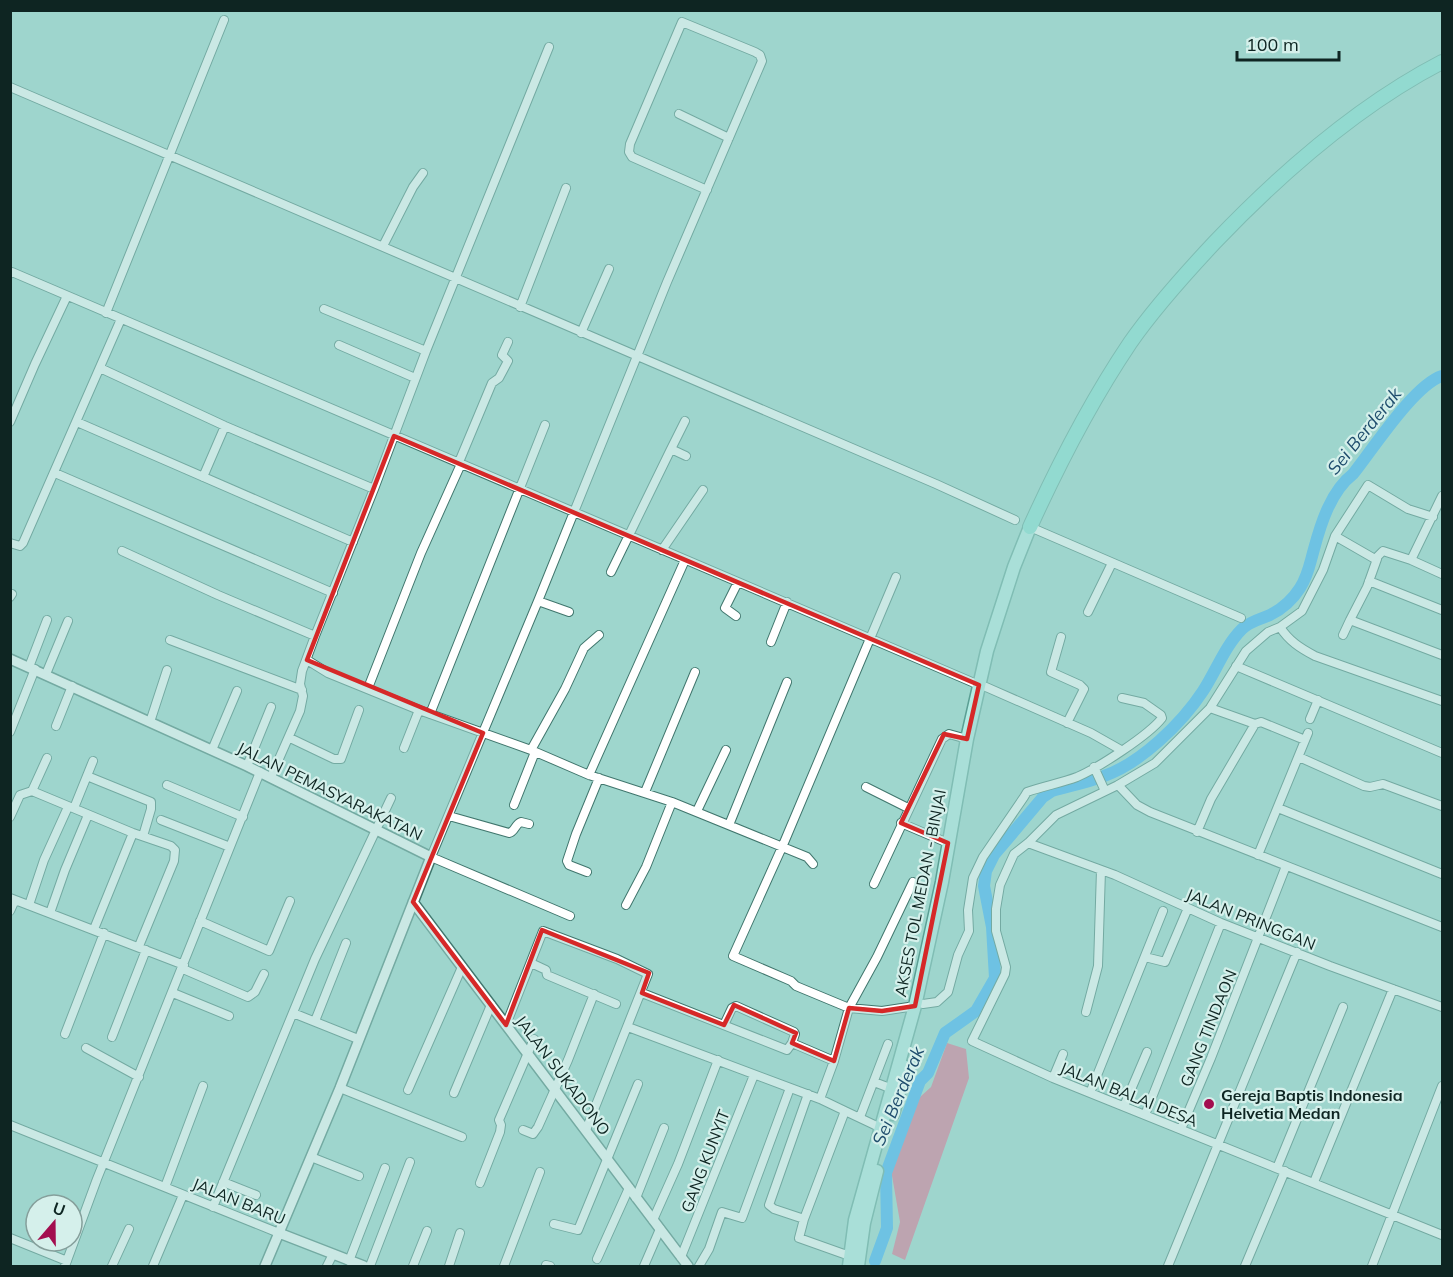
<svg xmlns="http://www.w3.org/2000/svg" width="1453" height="1277" font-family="Mulish,sans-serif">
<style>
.green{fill:#e2698d}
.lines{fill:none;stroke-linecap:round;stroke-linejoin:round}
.river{stroke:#33acfc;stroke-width:12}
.minor-casing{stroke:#40766d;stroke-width:10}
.tertiary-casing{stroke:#40766d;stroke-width:12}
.primary-casing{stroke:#5b9f94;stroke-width:15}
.motorway-casing{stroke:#5b9f94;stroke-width:16}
.minor{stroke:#fff;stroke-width:8}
.tertiary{stroke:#fff;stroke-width:9}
.primary{stroke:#b5ece4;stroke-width:12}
.motorway{stroke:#84e0d2;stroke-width:14}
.marked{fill:none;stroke:#d62828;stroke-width:4.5;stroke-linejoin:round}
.poi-dot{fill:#a30e4f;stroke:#d5f0eb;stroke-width:2}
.labels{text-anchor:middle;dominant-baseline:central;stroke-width:4.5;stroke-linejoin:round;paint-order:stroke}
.street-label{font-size:16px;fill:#0e2522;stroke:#d5f0eb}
.poi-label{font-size:16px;font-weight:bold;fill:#0e2522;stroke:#d5f0eb;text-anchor:start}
.water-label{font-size:18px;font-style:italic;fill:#1f4d6d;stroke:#d5f0eb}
</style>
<rect width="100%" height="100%" fill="#9ed6cd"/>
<!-- green -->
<path class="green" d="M947,1043L966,1049L969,1078L905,1260L892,1254L900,1222L891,1170L920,1097L931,1087Z"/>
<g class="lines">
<!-- river -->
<path class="river" d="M875,1261L887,1228L886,1173L920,1081L928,1073L945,1033L976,1011L995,978L992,927L984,886L986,871L994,855L1043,797L1052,791C1069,786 1087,783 1104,776C1141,763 1182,723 1203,691C1216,671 1225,646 1242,629C1250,621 1261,619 1270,615C1282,609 1293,599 1300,588C1308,576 1310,563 1314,549C1321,523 1331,491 1353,474C1373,449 1414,385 1442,376"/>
<!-- minor casing -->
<g class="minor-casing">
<path id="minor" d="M10,87L936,484L1015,520
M679,114L729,138
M383,246L413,187L423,173
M10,274L12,272L979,685
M520,307L566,188
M324,309L426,351
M106,313L224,20
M581,333L609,269
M339,345L415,378
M100,368L225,426L374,489
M10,422L35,364L67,296
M77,422L353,542
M671,449L685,421
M459,462L492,383L499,378L508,361L502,355L508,342
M55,473L333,593
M203,477L225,426
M1433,517L1408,509L1368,485L1335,536L1323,570L1302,611L1280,627L1268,632L1246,651L1210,708L1155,763L1118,785L1056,815L1028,843L1014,854L1000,885L996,909V931L1006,967L1005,974L972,1041L1053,1078L1442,1235
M1030,527L1241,618
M1335,536L1375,559L1383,551L1411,560L1442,574
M10,543L20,546L23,543L121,319
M662,550L703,490
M122,551L218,595L315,636
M1377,559L1367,587L1350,620L1442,655
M1411,560L1442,496
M611,572L671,449L686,456
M896,577L783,845L733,956L791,981L796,986L849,1008L882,1011L915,1006
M1369,581L1442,610
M10,597L12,594
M538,601L569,612
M1088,612L1112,563
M736,616L725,608L738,582
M1280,627C1289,641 1300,648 1315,656L1442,701
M1343,635L1350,620
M1061,637L1051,672L1080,685L1084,689L1067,723
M170,640L302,690
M771,642L787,602
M307,660L328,673L419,710L531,750L589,775L672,802L807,857L813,864
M1236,666L1442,753
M29,667L47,620
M46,674L68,621
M986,687L1091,733L1121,750
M368,688L421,553L461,464
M1210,708L1255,724L1261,722L1305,740
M430,714L545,425
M1310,719L1318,700
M150,722L167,670
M56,726L72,686
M10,732L35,669
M290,738L334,759H341L359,710
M404,748L419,710
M212,750L237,691
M531,750L565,689L584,648L599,635
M1299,757L1364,786L1370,787L1383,784L1442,806
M247,766L271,707
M1094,767L1105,791
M589,775L685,560
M87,776L151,802V809L143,836
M271,777L300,711L303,696L300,684L302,671L315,636L374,489L426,351L549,47
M167,785L243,817
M1118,785L1137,805L1150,812L1442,927
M866,787L908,808
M32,791L47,758
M645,792L695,672
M514,805L535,752
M74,808L93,761
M1278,808L1442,874
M697,811L726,750
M449,816L509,833C515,832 515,824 521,822L529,824
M10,817L20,795L32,791L133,833L171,846L175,850L174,861L139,946
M161,820L230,847
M901,823L948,843
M729,825L787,682
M1197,832L1211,799L1255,724
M1028,843L1115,875L1221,923L1330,966L1442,1007
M1258,855L1308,733
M587,872L569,865L567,861L576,834L599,778
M874,884L942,739L949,734L967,739
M10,898L184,965
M29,905L44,860L68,807
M626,905L646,867L672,802
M10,911L15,900
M50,913L65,870L88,815
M570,916L431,857L538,601L667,282L762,61L760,55L755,52L682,22L630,144L629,152L632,157L707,190
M200,921L269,951L290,901
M94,929L133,833
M1145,957L1165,962L1188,908
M531,963L546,970L547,975L616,1004
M183,969L248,997L255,992L264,974
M173,993L229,1016
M642,993L787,1050L792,1043L834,1061
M923,1004L937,1002L948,992L958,955L969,931L968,910L973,878L983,857L1024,797L1027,792C1044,786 1061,783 1077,777C1098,768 1149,735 1162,718L1161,715L1144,703L1122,698
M1086,1012L1098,966L1101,870
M293,1013L358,1039
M315,1021L346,943
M506,1025L543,931L617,959L648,974L586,1130
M724,1025L732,1008L736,1006L794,1032L795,1034L792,1043
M628,1027L820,1099L845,1111L804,1219L799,1238L844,1254
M65,1034L104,933
M112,1037L146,950
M86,1048L139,1077
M1053,1078L1063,1054
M874,1082L895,1090
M340,1088L462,1137
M408,1090L462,967
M454,1093L491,1005
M1090,1093L1163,911
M820,1099L834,1061L849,1008L877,957L913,882
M1124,1106L1147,1052
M845,1111L881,1128
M1145,1115L1221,923
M860,1117L888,1044
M10,1125L279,1233
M1181,1129L1211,1058L1286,866
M523,1130L533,1134L538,1127L568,1060L594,994
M311,1157L359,1176
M1277,1168L1343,1007
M223,1182L256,1195
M1314,1182L1393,989
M480,1183L500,1132L501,1125L499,1120L534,1039
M165,1187L203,1086
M636,1198L664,1128
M213,1207L315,959L391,798
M804,1219L774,1209L769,1205L808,1094
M653,1220L678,1164L718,1060
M554,1224L578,1230L638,1084
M10,1238L67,1261
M681,1257L754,1075
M597,1259L629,1188
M349,1261L385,1168
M546,1265L550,1266
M65,1266L97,1179L260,772
M112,1266L129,1229
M153,1266L183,1195
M327,1266L333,1254
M370,1266L410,1162
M413,1266L427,1231
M449,1266L460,1233
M504,1266L540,1172
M644,1266L660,1229
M699,1266L709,1249L722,1212L742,1218L790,1088
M1168,1266L1297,952
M1245,1266L1285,1171
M1372,1266L1442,1086"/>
</g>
<!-- tertiary casing -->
<g class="tertiary-casing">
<path id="tertiary" d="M10,659L247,766L431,857L340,1088L265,1266
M413,902L688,1266
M279,1233L364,1266"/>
</g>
<!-- primary casing -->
<g class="primary-casing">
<path id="primary" d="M893,1114L906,1067
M849,1266L855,1220L915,1006L942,882L967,739L987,651L1014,567L1030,527
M858,1266L864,1223L877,1171"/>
</g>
<!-- motorway casing -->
<g class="motorway-casing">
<path id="motorway" d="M1030,527C1059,463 1091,401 1130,343C1155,307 1185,274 1215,242C1281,173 1357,106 1442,62"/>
</g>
<!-- minor -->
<use href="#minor" class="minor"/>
<!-- tertiary -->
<use href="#tertiary" class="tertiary"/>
<!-- primary -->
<use href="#primary" class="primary"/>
<!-- motorway -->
<use href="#motorway" class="motorway"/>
</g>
<!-- marked area -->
<path d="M0 0H1453V1277H0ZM394,436L979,685L967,739L944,734L901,823L948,843L915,1006L882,1011L849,1008L834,1061L792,1043L796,1033L734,1005L724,1025L642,993L649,973L542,930L506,1025L413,902L483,733L307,660Z" fill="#9ed6cd" fill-opacity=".55" fill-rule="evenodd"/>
<path class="marked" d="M394,436L979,685L967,739L944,734L901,823L948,843L915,1006L882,1011L849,1008L834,1061L792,1043L796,1033L734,1005L724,1025L642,993L649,973L542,930L506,1025L413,902L483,733L307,660Z"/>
<!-- markers -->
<circle class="poi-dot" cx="1209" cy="1104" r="6"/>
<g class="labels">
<!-- street labels -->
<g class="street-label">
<text transform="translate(330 791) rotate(26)">JALAN PEMASYARAKATAN</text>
<text transform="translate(920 893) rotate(-79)">AKSES TOL MEDAN - BINJAI</text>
<text transform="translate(1251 919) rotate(22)">JALAN PRINGGAN</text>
<text transform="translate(1208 1028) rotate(-68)">GANG TINDAON</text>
<text transform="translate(563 1075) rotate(53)">JALAN SUKADONO</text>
<text transform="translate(1129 1094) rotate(22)">JALAN BALAI DESA</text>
<text transform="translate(705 1161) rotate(-69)">GANG KUNYIT</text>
<text transform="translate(239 1201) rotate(22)">JALAN BARU</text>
</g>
<!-- poi labels -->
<g class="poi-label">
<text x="1221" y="1095">Gereja Baptis Indonesia<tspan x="1221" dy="18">Helvetia Medan</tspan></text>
</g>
<!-- water labels -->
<g class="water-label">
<text transform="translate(1364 431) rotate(-51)">Sei Berderak</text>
<text transform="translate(898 1096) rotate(-67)">Sei Berderak</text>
</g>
</g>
<!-- border -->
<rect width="1453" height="1277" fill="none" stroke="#0e2522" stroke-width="24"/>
<!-- north arrow -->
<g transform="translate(54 1223) rotate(20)"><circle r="28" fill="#d5f0eb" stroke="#859f9b" stroke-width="1.5"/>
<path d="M0-4.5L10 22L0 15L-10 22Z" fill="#a30e4f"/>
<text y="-9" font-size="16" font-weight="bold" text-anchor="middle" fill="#0e2522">U</text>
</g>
<!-- scale -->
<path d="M1237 51v9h102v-9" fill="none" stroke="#0e2522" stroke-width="3"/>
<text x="1246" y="51" font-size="18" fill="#0e2522" stroke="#d5f0eb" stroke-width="4.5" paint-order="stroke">100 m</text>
</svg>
